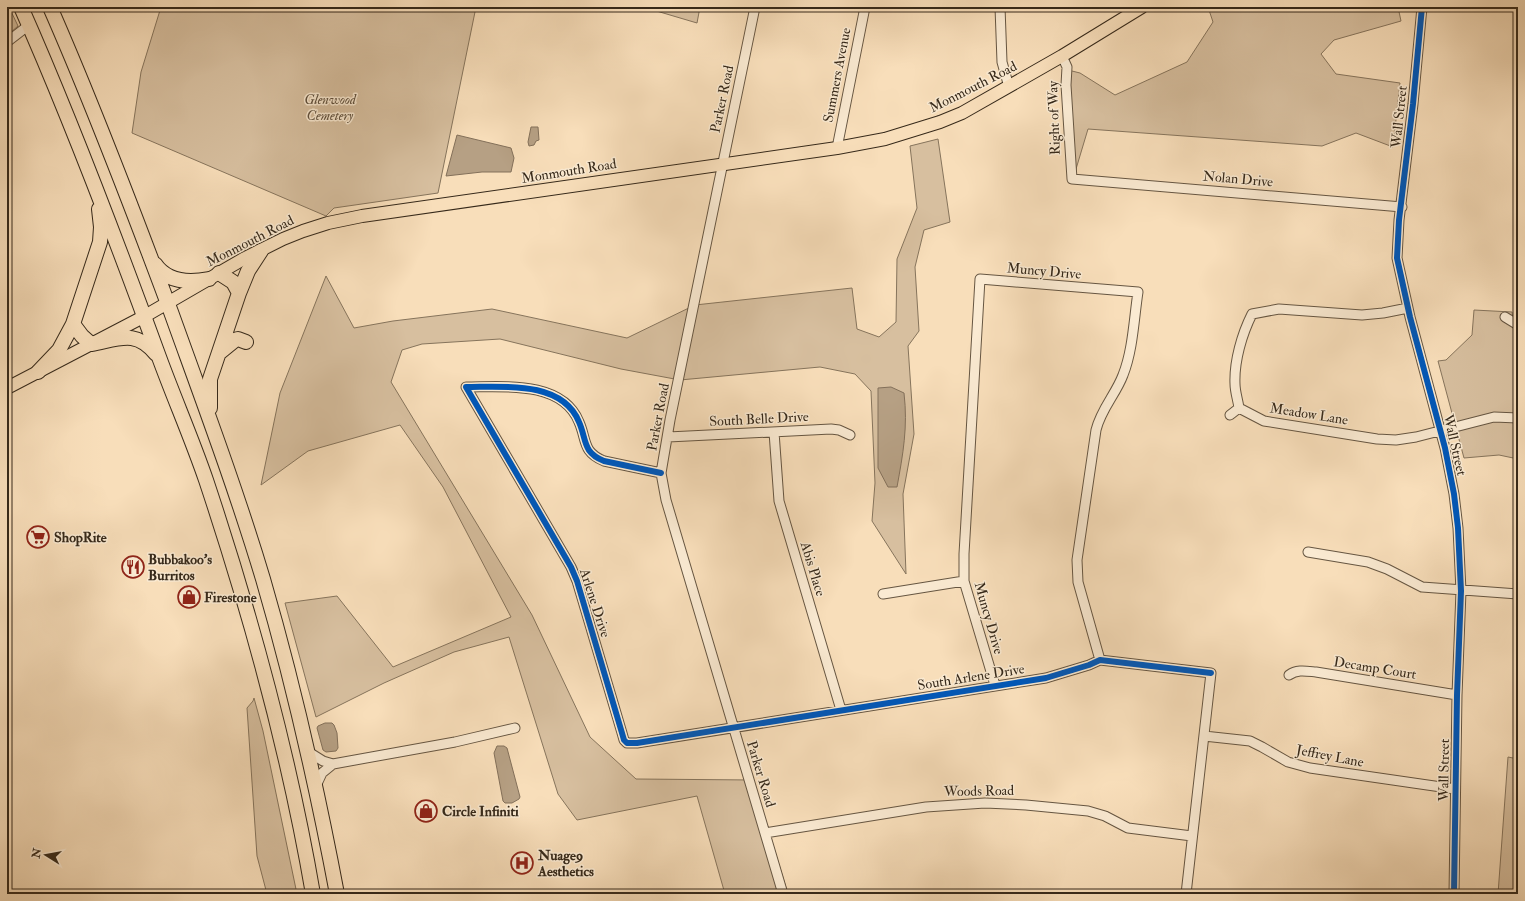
<svg xmlns="http://www.w3.org/2000/svg" width="1525" height="901" font-family="'IM FELL Double Pica',serif">
<style>
.green{fill:#d7bf9f;stroke:#86745c}
.water{fill:#b6a084;stroke:#83705a}
.lines{fill:none;stroke-linecap:round;stroke-linejoin:round}
.minor-casing{stroke:#665642;stroke-width:11}
.major-casing{stroke:#36291a;stroke-width:14}
.highway-casing{stroke:#36291a;stroke-width:16}
.minor{stroke:#faead2;stroke-width:9}
.major{stroke:#f8deba;stroke-width:12}
.highway{stroke:#f8deba;stroke-width:14}
.cycleway-casing{stroke:#faead2;stroke-width:8}
.cycleway{stroke:#0057b8;stroke-width:6}
.labels{text-anchor:middle;dominant-baseline:central;stroke-width:3;stroke-linejoin:round;paint-order:stroke}
.street-label{font-size:14px;fill:#36291a;stroke:#faead2}
.park-label{font-size:14px;font-style:italic;fill:#5e4e3b;stroke:#faead2}
.poi-label{font-size:14px;font-weight:bold;fill:#36291a;stroke:#faead2;text-anchor:start}
</style>
<rect width="100%" height="100%" fill="#f8deba"/>
<filter id="stains"><feTurbulence type="fractalNoise" baseFrequency=".005" numOctaves="4"/><feColorMatrix values="0 0 0 0 .2 0 0 0 0 .09 0 0 0 0 .02 0 0 0 .5 -.17"/></filter>
<radialGradient id="worn" r=".72"><stop offset=".6" stop-color="#630" stop-opacity="0"/><stop offset="1" stop-color="#630" stop-opacity=".3"/></radialGradient>
<!-- green -->
<path class="green" d="M7,7H9L18,26L10,33L7,28Z
M161,7H476L438,193L334,208L326,216L132,133L141,72Z
M643,7H700L697,23Z
M1208,7H1398L1401,21L1334,40L1321,54L1336,74L1400,83L1393,147L1356,133L1322,146L1088,129L1073,179L1068,70L1080,73L1115,95L1187,62L1213,22Z
M938,139L950,222L924,230L915,267L919,331L908,346L914,434L903,494L906,574L872,521L875,483L871,391L855,374L820,367L680,380L621,369L500,339L422,344L402,350L391,382L532,615L590,737L636,779L753,780L788,894H725L697,796L577,820L558,794L509,637L454,652L384,683L316,717L285,603L337,596L393,667L511,617L443,487L400,425L308,451L261,485L280,393L326,276L354,328L393,321L492,309L627,338L695,305L852,288L857,329L879,337L896,322L897,259L917,208L910,146Z
M1474,310L1512,312L1518,367V459L1499,455L1464,458L1438,361L1446,360L1472,335Z
M254,698L263,731L297,894H267L257,856L247,708L253,701Z
M1508,757L1518,759V894H1498Z"/>
<!-- water -->
<path class="water" d="M531,127H538L539,140L536,141L534,145L529,146L528,142Z
M457,135L511,148L514,158L511,172H482L446,176Z
M891,387L904,393C908,427 903,454 897,487H888L878,468V388Z
M325,723H332L334,725L337,733L338,748L336,751L326,752L323,750L317,728L318,726Z
M497,746H504L507,748L520,797L519,799L512,803H505L503,801L494,753Z"/>
<g class="lines">
<!-- minor casing -->
<g class="minor-casing">
<path id="minor" d="M755,7L670,420L661,473L666,500L783,894
M1000,7L1002,62L1009,87
M1422,7L1413,104L1399,220L1397,258L1410,317L1445,448L1454,494L1458,528L1461,591L1457,695L1454,894
M7,42L29,25
M1062,56L1067,67L1066,85L1072,179L1402,207
M837,148L865,7
M980,279L964,554V581L995,685
M980,279L1138,292
M1408,308L1383,313L1362,315L1279,309L1252,314C1242,334 1234,361 1235,384C1235,392 1238,400 1239,408L1264,421L1377,439L1396,440L1416,437L1494,417L1518,418
M1505,317L1518,325
M1230,415L1239,408
M774,432L779,501L841,710
M668,437L831,429L839,430L850,435
M661,473L604,461C582,452 587,440 579,422C562,380 502,387 466,387L571,567L577,581L622,733L624,740L627,743H637L1046,678L1089,665L1100,660L1211,673
M1308,552L1368,562L1387,569L1422,587L1518,594
M883,594L964,581
M1100,660L1078,582L1077,560L1096,430C1101,409 1116,394 1123,375C1133,350 1134,318 1138,292
M1289,675C1297,669 1306,671 1316,672L1457,695
M1204,736L1250,741L1262,747L1288,762L1310,768L1455,789
M307,751L323,761L333,764L455,742L515,728
M316,786L322,773L333,764
M765,833L926,807L985,803L1026,805L1088,811L1105,816L1128,828L1192,836
M1186,894L1211,673"/>
</g>
<!-- major casing -->
<g class="major-casing">
<path id="major" d="M7,388L145,316L245,258L283,239L303,231L328,223L362,216L837,148L885,139L940,122L962,113L1062,56L1142,7"/>
</g>
<!-- highway casing -->
<g class="highway-casing">
<path id="highway" d="M21,7C72,122 116,239 159,357C174,398 192,439 206,480C251,615 289,754 313,894
M50,7C94,107 133,210 171,312C203,401 236,489 263,579C293,682 317,788 337,894
M155,264C167,282 189,283 209,279
M239,293L248,271L261,251
M73,324L82,336L91,344C119,339 136,329 156,354
M219,353L235,340L238,339L246,342
M38,372L59,350L73,324L100,242L101,227L99,209
M210,408V379L239,293L233,282L219,273"/>
</g>
<!-- minor -->
<use href="#minor" class="minor"/>
<!-- major -->
<use href="#major" class="major"/>
<!-- highway -->
<use href="#highway" class="highway"/>
<!-- cycleway casing -->
<g class="cycleway-casing">
<path id="cycleway" d="M1422,7L1413,104L1399,220L1397,258L1410,317L1445,448L1454,494L1458,528L1461,591L1457,695L1454,894
M661,473L604,461C582,452 587,440 579,422C562,380 502,387 466,387L571,567L577,581L622,733L624,740L627,743H637L1046,678L1089,665L1100,660L1211,673"/>
</g>
<!-- cycleway -->
<use href="#cycleway" class="cycleway"/>
</g>
<!-- icons -->
<defs>
<g id="supermarket-ring" transform="scale(1.15)"><circle r="9.5" fill="#faead2" stroke="#8f2418" stroke-width="1.5"/><path d="M-6-5.5h2.5l.6 2H6L4.5 2H-2.5L-4.4-4H-6ZM-1.5 3.2a1.3 1.3 0 1 0 .1 0ZM3 3.2a1.3 1.3 0 1 0 .1 0Z" fill="#8f2418"/></g>
<g id="restaurant-ring" transform="scale(1.15)"><circle r="9.5" fill="#faead2" stroke="#8f2418" stroke-width="1.5"/><path d="M-5-6h1v4h1v-4h1v4h1v-4h1v5L-1.5 .5V6h-2V.5L-5-1ZM5-6V6H3V1.5H1.5Q1.5-4 5-6Z" fill="#8f2418"/></g>
<g id="shop-ring" transform="scale(1.15)"><circle r="9.5" fill="#faead2" stroke="#8f2418" stroke-width="1.5"/><path d="M-5-2.5h2.3a2.7 3.5 0 0 1 5.4 0H5L5.5 6h-11ZM-1.5-2.5h3a1.5 2.3 0 0 0-3 0Z" fill="#8f2418"/></g>
<g id="hospital-ring" transform="scale(1.15)"><circle r="9.5" fill="#faead2" stroke="#8f2418" stroke-width="1.5"/><path d="M-5-5h3v3.5h4V-5h3V5h-3V1.5h-4V5h-3Z" fill="#8f2418"/></g>
</defs>
<g fill-rule="evenodd">
<use href="#supermarket-ring" x="38" y="537"/>
<use href="#restaurant-ring" x="133" y="567"/>
<use href="#shop-ring" x="189" y="597"/>
<use href="#shop-ring" x="426" y="811"/>
<use href="#hospital-ring" x="522" y="863"/>
</g>
<g class="labels">
<!-- street labels -->
<g class="street-label">
<text transform="translate(837 75) rotate(-79)">Summers Avenue</text>
<text transform="translate(973 87) rotate(-27)">Monmouth Road</text>
<text transform="translate(722 99) rotate(-78)">Parker Road</text>
<text transform="translate(1399 117) rotate(-84)">Wall Street</text>
<text transform="translate(1054 118) rotate(-92)">Right of Way</text>
<text transform="translate(569 171) rotate(-9)">Monmouth Road</text>
<text transform="translate(1238 179) rotate(5)">Nolan Drive</text>
<text transform="translate(250 241) rotate(-27)">Monmouth Road</text>
<text transform="translate(1044 271) rotate(5)">Muncy Drive</text>
<text transform="translate(1309 414) rotate(9)">Meadow Lane</text>
<text transform="translate(658 417) rotate(-79)">Parker Road</text>
<text transform="translate(759 419) rotate(-3)">South Belle Drive</text>
<text transform="translate(1455 445) rotate(77)">Wall Street</text>
<text transform="translate(813 569) rotate(73)">Abis Place</text>
<text transform="translate(595 603) rotate(72)">Arlene Drive</text>
<text transform="translate(989 618) rotate(74)">Muncy Drive</text>
<text transform="translate(1375 668) rotate(9)">Decamp Court</text>
<text transform="translate(971 677) rotate(-9)">South Arlene Drive</text>
<text transform="translate(1330 756) rotate(11)">Jeffrey Lane</text>
<text transform="translate(1444 770) rotate(-89)">Wall Street</text>
<text transform="translate(761 774) rotate(73)">Parker Road</text>
<text transform="translate(979 791) rotate(-1)">Woods Road</text>
</g>
<!-- park labels -->
<g class="park-label">
<text x="330" y="99">Glenwood<tspan x="330" dy="16">Cemetery</tspan></text>
</g>
<!-- poi labels -->
<g class="poi-label">
<text x="54" y="537">ShopRite</text>
<text x="148" y="559">Bubbakoo's<tspan x="148" dy="16">Burritos</tspan></text>
<text x="204" y="597">Firestone</text>
<text x="442" y="811">Circle Infiniti</text>
<text x="538" y="855">Nuage9<tspan x="538" dy="16">Aesthetics</tspan></text>
</g>
</g>
<!-- margin -->
<rect width="1525" height="901" fill="none" stroke="#f8deba" stroke-width="24"/>
<rect x="8" y="8" width="1509" height="885" fill="none" stroke="#36291a" stroke-width="2"/>
<rect x="12" y="12" width="1501" height="877" fill="none" stroke="#36291a"/>
<!-- north arrow -->
<g transform="translate(46 855) rotate(281)" stroke="#faead2" stroke-width="3" paint-order="stroke">
<path d="M0-3L7 15L0 10L-7 15Z" fill="#36291a"/>
<text y="-6" font-size="11" font-weight="bold" text-anchor="middle" fill="#36291a">N</text>
</g>
<rect width="100%" height="100%" filter="url(#stains)"/>
<rect width="100%" height="100%" fill="url(#worn)"/>
</svg>
